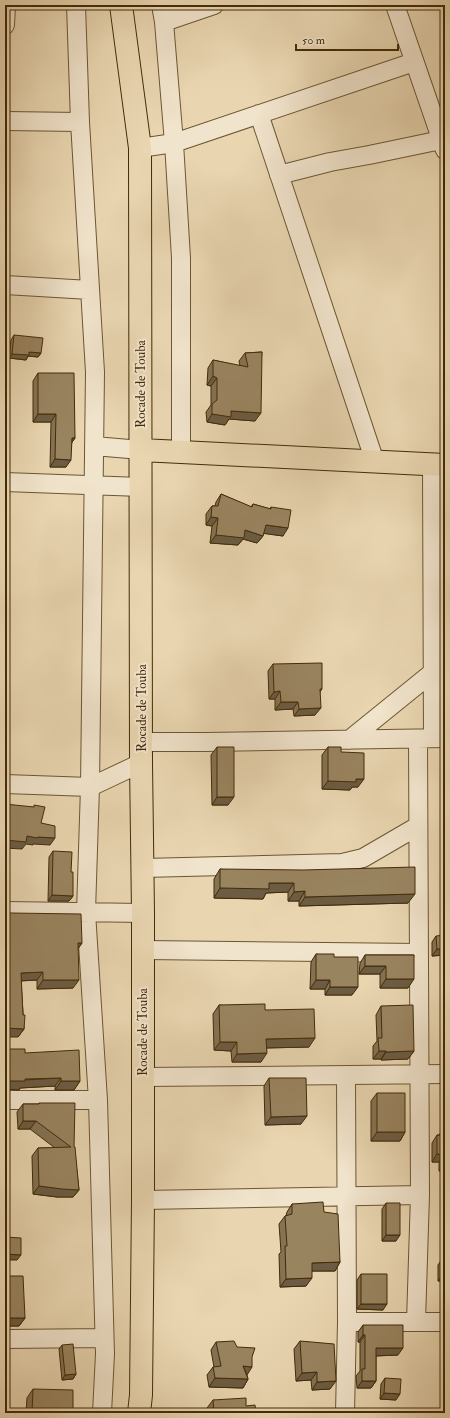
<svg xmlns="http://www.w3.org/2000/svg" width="450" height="1418" font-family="'IM FELL Double Pica',serif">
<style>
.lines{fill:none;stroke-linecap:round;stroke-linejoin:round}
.minor-casing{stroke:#6c5632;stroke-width:20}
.major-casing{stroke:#422b08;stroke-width:24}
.minor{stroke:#f1e4cc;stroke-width:18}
.major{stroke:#e9d6b1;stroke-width:22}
.wall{fill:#847253;stroke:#422b08}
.shaded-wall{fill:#6b5c43;stroke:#422b08}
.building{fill:#998460;stroke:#422b08}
.labels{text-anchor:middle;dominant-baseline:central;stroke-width:4;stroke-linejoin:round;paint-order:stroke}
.street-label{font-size:13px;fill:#422b08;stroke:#f1e4cc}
</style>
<rect width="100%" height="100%" fill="#e9d6b1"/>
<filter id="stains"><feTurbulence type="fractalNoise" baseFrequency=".005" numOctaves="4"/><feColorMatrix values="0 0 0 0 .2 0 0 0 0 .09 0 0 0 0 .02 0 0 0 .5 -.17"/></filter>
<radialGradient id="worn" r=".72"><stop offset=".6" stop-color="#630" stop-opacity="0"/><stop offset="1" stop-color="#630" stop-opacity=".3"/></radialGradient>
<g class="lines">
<!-- minor casing -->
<g class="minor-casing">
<path id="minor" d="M76,5L80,122L95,372L90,787L86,912L98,1100L105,1354L102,1413
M161,5L164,22L174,143L181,258V452
M395,5L445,150
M164,22L214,5
M5,25L6,5
M259,114L375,462
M5,121L80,122
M140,148L174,143L414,62
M279,175L330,162L369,155L441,140
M5,285L90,290
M94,446L141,450
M432,464L433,738
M5,482L141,487
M349,740L433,672
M142,742H205L445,738
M5,784L90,787L141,763
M143,868L342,863L363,858L418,826
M5,911L143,913
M143,950L419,953
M143,1077L445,1074
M5,1100H98
M143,1200L420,1195
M347,1322H445
M416,1322L420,1195L418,739
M5,1339L104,1338
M345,1413L347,1322L346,1075"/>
</g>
<!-- major casing -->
<g class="major-casing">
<path id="major" d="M121,5L140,148L141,763L143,913V1200L141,1395L139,1413
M141,450L445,465"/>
</g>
<!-- minor -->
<use href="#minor" class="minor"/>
<!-- major -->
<use href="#major" class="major"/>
</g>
<!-- wall -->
<path class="wall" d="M14,335L41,353L38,357L28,356L26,360L9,358L11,340Z
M262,352L255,421L229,419L225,425L207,422L206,412L211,405V386L207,385L208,368L213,360L240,366L239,361L245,353Z
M38,373L75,438L72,442L66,467H50L51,422H33V381Z
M221,494L251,507L253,504L270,509L271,507L283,536L263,533V536L257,543L243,539L238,545L210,543L212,526L206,525V514L212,506H215L216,502Z
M273,664L322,689L320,692L315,715L294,716L293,709L275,710V699H269L268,671Z
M217,747L228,805H212L211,755Z
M328,747L341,752L358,787H352L350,790L322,789V755Z
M53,851L73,896L69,901H48L49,857Z
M220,869L408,903L299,906V901H288V892L266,893L263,899L214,898V879Z
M6,912L82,943L78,949L73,988L37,989V980L21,981L24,1029L18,1037Z
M436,936L445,955L432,956V942Z
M316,954L334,957L352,995H325V989H310L311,962Z
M365,955H414L408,988H380V974H359L360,963Z
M219,1005L265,1010L309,1047L267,1048L261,1062H232L231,1051L214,1050L213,1014Z
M381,1006L414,1051L408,1059L381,1060V1059H373V1046L377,1041L376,1015Z
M5,1049L25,1053L80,1081L74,1090H55V1086L20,1088L19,1090L5,1089Z
M269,1078L301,1124L265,1125L264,1086Z
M377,1093L405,1132L400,1141H371V1101Z
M39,1103L74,1147L79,1190L73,1197H57L33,1194L32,1156L38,1148H55L30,1129H18L17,1112L23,1104H38Z
M444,1128H445V1214L444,1171H439V1162H432V1143L437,1135H439Z
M386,1203L396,1241H382V1209Z
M292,1204L324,1212L340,1262L335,1271H312L306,1286L280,1287L279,1254L281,1252L279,1224L285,1216H286L287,1212Z
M442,1259L445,1281H438V1265Z
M361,1274L383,1310L357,1309V1280Z
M5,1276L25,1318L19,1326H5Z
M363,1325L398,1355L376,1356V1381L371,1388H357L356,1376L360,1371V1342H358V1332Z
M300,1341L330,1389L312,1390L311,1380L296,1381L294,1349Z
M216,1342L247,1375L248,1379L243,1388L209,1387L207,1375L213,1367H214L211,1350Z
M62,1345L76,1374L73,1379L62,1380L59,1349Z
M385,1378L396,1400L380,1399L381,1384Z
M33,1389L73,1413H26L27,1398Z
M213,1400L246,1406L256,1413H207V1408Z"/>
<!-- shaded-wall -->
<path class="shaded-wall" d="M29,352L41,353L38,357L28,356L26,360L9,358L12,354Z
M213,376L217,378L211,386L207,385Z
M231,411L261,413L255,421L229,419L225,425L207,422L212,414Z
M38,414H56L51,422H33Z
M72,438H75L70,445Z
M55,459L71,460L66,467H50Z
M211,517L218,518L212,526L206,525Z
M266,525L288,528L283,536L260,533Z
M245,530L263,536L257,543L243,539L238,545L210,543L216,535Z
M280,691L275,699H269L274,692Z
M281,702H298L293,709L275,710Z
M321,708L315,715L294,716L299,709Z
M356,779H364L358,787H352L350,790L322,789L328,781Z
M217,797H234L228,805H212Z
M27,836L38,837L55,838L50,845L33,844V845L26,844L22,849L5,848V840Z
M269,883H294L288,892L266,893L263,899L214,898L220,888Z
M305,891L299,901H288L294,892Z
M415,894L408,903L299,906L305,897Z
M52,895L73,896L69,901H48Z
M78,943H82L76,951Z
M437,949H445V955L432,956Z
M365,966H386L380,974H359Z
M43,972L37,980L15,981L21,973Z
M386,979H414L408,988H380Z
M43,980H79L73,988L37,989Z
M316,980H330L325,989H310Z
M330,987H358L352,995H325Z
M5,1028L24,1029L18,1037H5Z
M315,1038L309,1047L261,1048L266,1039Z
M220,1042H237L231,1051L214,1050Z
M379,1051H386L381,1059H373Z
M414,1051L408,1059L381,1060L386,1052Z
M267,1053L261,1062H232L237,1054Z
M61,1078L55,1086L20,1088L19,1090L5,1089V1081Z
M61,1081H80L74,1090H55Z
M307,1116L301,1124L265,1125L271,1117Z
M23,1121H36L30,1129H18Z
M377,1132H405L400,1141H371Z
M437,1154L444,1155L439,1162H432Z
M444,1164H445V1169L444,1171H439Z
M39,1186L79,1190L73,1197H57L33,1194Z
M386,1235H400L396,1241H382Z
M5,1254L21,1255L17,1260H5Z
M340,1262L335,1271H306L312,1263Z
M442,1275H445V1281H438Z
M312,1278L306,1286L280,1287L286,1279Z
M361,1304H387L383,1310L357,1309Z
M9,1318H25L19,1326H5V1324Z
M363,1335H365L360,1342H358Z
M376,1348H403L398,1355L371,1356Z
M243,1366L252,1367L247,1375Z
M317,1372L311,1380L296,1381L302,1373Z
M76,1374L73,1379L62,1380L65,1375Z
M215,1378L248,1379L243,1388L209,1387Z
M336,1381L330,1389L312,1390L317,1382Z
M362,1381H376L371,1388H357Z
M384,1393L400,1394L396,1400L380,1399Z"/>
<!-- building -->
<path class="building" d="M14,335L43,338L41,353L29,352V355L12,354Z
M262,352L261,413L231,411V417L212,414V404L217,400V378L213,376V360L248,367L245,353Z
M38,373H74L75,438H72L71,460L55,459L56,414H38Z
M221,494L252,507L253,504L271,509V507L291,510L288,528L266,525L263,536L245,530L244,538L216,535L218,518L211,517L212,506H218Z
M322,663V689H320L321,708L299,709L298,702H281L280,691L274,692L273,664Z
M217,747H234V797H217Z
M328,747H341V752L364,753V779H356V782L328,781Z
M5,804L34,807V805L45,807L41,823L55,826V838L38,837L37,838L27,836L26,842L5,840Z
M53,851L72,852L71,872H73V896L52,895Z
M415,867V894L305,897V891L294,892V883H269V889L220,888V869L303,870Z
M5,911L11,913L81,914L82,943H78L79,980H43V972L21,973L23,1015H25L24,1029L5,1028Z
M445,935V949H437L436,936Z
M316,954H334V957H358V987H330V980H316Z
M365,955H414V979H386V966H365Z
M265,1004V1010L314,1009L315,1038L266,1039L267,1053L237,1054V1042H220L219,1005Z
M413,1005L414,1051L386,1052V1051H379L378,1038H382L381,1006Z
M5,1049H25V1053L79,1050L80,1081H61V1078L25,1079V1081H5Z
M269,1078H306L307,1116L271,1117Z
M377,1093H405V1132H377Z
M39,1103H75L74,1147H75L79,1190L62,1189L39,1186L38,1148L71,1147L36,1121H23V1104H39Z
M444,1128H445V1164H444V1155L437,1154V1135L444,1136Z
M323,1202L324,1212L338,1214L340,1262L312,1263V1278L286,1279L285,1246H287L285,1216L292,1214V1204Z
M386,1203H400V1235H386Z
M5,1237L21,1238V1255L5,1254Z
M442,1259H445V1275H442Z
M361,1274H387V1304H361Z
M5,1276H23L25,1318H9L8,1290L5,1291Z
M363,1325H403V1348H376V1381H362V1369H365V1335H363Z
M234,1341L237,1347L255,1348L252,1357V1367L243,1366L248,1379L215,1378L213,1367L221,1366L216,1342Z
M300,1341L334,1344L336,1381L317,1382V1372L302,1373Z
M73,1344L76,1374L65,1375L62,1345Z
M385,1378L401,1379L400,1394L384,1393Z
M33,1389L73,1390V1413H32Z
M246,1398V1406L255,1405L256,1413H214L213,1400Z"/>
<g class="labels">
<!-- street labels -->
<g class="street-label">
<text transform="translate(141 384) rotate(-90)">Rocade de Touba</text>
<text transform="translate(142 708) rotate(-90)">Rocade de Touba</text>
<text transform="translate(143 1032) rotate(-90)">Rocade de Touba</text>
</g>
</g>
<!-- margin -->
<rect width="450" height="1418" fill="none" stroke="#e9d6b1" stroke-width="20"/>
<rect x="6" y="6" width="438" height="1406" fill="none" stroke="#422b08" stroke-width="2"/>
<rect x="10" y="10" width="430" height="1398" fill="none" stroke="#422b08"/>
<!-- scale -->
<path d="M296 44v6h102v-6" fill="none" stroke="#422b08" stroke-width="2"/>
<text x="302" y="44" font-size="12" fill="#422b08" stroke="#f1e4cc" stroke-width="3" paint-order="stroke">50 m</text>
<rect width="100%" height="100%" filter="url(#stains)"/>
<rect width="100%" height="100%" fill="url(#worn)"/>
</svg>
